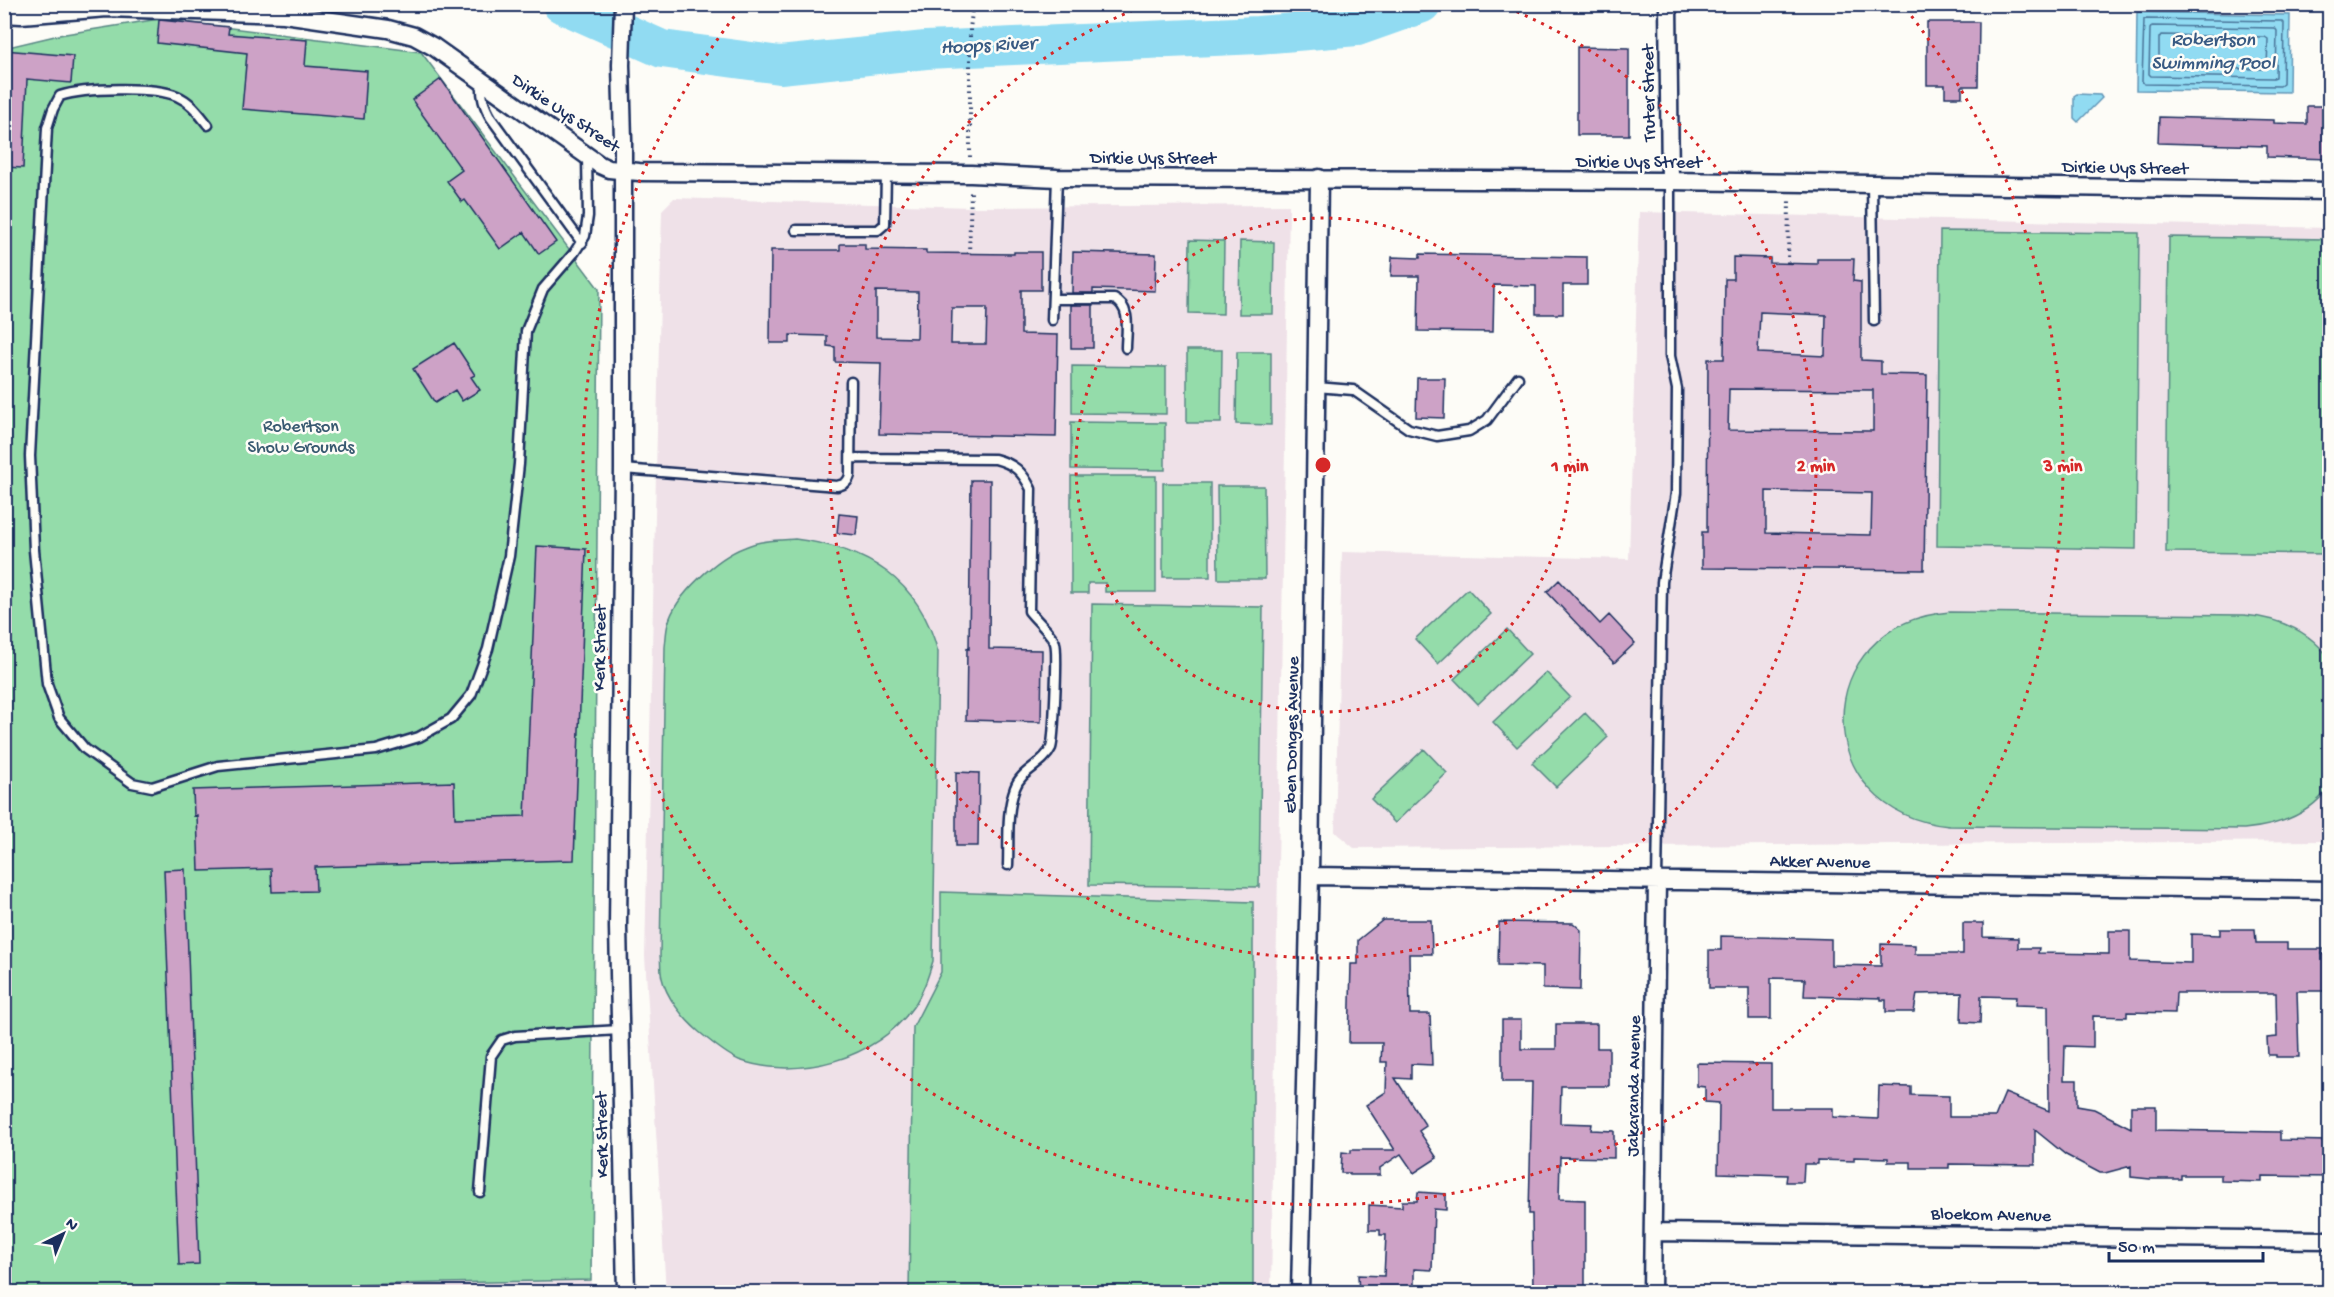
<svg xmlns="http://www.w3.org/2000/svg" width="2334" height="1297" font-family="'Gochi Hand',sans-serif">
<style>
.built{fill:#efe1e8}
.green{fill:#94dcaa;stroke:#588684;stroke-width:1.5}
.water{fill:#91dbf2;stroke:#6296b7;stroke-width:1.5}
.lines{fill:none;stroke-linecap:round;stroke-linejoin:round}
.shore{stroke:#4a7499;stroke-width:1.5}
.river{stroke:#91dbf2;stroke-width:38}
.building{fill:#cda2c6;stroke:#1b2f5e;stroke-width:1.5;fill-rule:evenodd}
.service-casing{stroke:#1b2f5e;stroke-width:13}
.minor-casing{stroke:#1b2f5e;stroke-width:21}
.path{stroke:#1b2f5e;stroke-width:4;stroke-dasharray:1.5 4.5;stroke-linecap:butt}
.service{stroke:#fdfcf7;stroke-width:8}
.minor{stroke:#fdfcf7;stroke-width:16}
.ring{fill:none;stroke:#d62828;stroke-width:3;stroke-dasharray:3 6}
.labels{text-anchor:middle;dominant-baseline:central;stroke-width:5;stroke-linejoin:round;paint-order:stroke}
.street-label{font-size:18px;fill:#1b2f5e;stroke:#fdfcf7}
.park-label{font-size:18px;fill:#395a71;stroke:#fdfcf7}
.water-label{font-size:20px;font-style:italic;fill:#385a83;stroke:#fdfcf7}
.centre{fill:#d62828;stroke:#fdfcf7;stroke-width:3}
.ring-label{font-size:18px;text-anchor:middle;font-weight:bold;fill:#d62828;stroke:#fdfcf7;stroke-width:5;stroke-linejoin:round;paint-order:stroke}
</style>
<rect width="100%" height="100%" fill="#fdfcf7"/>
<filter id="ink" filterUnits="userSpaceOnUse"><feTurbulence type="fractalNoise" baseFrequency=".0167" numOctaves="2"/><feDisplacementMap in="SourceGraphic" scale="12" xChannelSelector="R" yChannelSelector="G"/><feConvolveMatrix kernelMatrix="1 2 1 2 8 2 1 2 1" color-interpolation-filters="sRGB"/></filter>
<g filter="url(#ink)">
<!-- built -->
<path class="built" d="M674,198L971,207L1289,205L1271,1292H666L645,956L662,210Z
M1639,212L2329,228V841L1354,848L1335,832L1342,552L1629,559Z
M591,1280L592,1292H78Z"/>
<!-- green -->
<path class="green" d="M159,19L421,52L599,289L591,1280L5,1292L4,48L59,35Z
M1940,231L2139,233L2136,549L1937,546Z
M2169,237L2329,239V554L2166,552Z
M1190,240L1224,241L1223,314L1189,313Z
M1240,241L1274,242L1273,314H1239Z
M1187,350H1222L1221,423H1187Z
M1237,352H1271V425L1236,424Z
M1072,366L1166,367V414L1072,413Z
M1071,422L1165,423V470L1071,469Z
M1071,476H1156V592H1105V583H1088V593H1071Z
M1163,483H1210V577H1163Z
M1217,486H1264L1265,579H1218Z
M795,539C867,548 919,579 938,652L933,961C928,977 923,993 913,1007C877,1059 798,1081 739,1060C725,1054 710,1041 698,1031C684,1019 666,997 662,978C660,971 661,963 660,955L665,647C666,639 666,631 668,624C675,595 718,557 745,547C760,540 779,540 795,539Z
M1468,589L1491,614L1438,664L1415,639Z
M1092,604L1263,607L1259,887L1089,885Z
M1950,612L2244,615C2278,618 2309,630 2329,658V787C2310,815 2277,826 2244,829L1949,826C1807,813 1808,623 1950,612Z
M1507,629L1530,654L1478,704L1454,679Z
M1546,672L1570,697L1517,747L1493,722Z
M1585,713L1608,737L1556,787L1532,763Z
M1424,749L1447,773L1395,823L1371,799Z
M941,892L1253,902V1292H909L913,1027L941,972Z"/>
<!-- water -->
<path class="water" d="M2137,12L2290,15L2289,92L2136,90Z
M2077,94L2100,95L2102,98L2078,122L2074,118V96Z"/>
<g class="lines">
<!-- shore -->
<path class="shore" d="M2144,19L2282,21L2284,23L2283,84L2280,86L2144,84L2142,81Z
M2152,26L2275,28L2277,31L2276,77L2273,78L2151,76L2149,74L2150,29Z
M2161,35L2265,37L2268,39L2267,67L2264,69L2161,68L2159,65V38Z"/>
<!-- river -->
<path class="river" d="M561,4L662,49L780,65L926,50L1258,35L1357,27L1422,4"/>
</g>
<!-- building -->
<path class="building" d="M159,20L229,27L228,34L307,40L305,66L367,71L364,119L242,109L247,53L157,43Z
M1927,22H1979L1978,86H1962V97H1945V85H1927Z
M1577,47L1629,48V135H1577Z
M4,50L73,56L71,83L27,79L23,168L4,167Z
M441,79L556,242L539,254L524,232L500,249L465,200L462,202L447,181L462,170L412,100Z
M2307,106H2323V121H2330L2329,159L2267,157V146L2158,143L2159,117L2274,120V123L2307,124Z
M840,244H865V249L926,250V253L1014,254V252H1041V290H1021V334L1058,335L1056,437L879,434L881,363L835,362V347L827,346V336L790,335V343H770L771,250H840ZM876,291L918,292L917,338L876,337ZM952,308H987L986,344H951Z
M1073,252L1156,254L1155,291L1093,289V293H1072Z
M1420,254L1587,257V285H1563V314H1536V286L1494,285L1493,332L1418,331L1419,276H1391L1392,257L1420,258Z
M1733,257L1770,258V263L1817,264V259H1854L1853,281L1861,282V360L1881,361V374L1927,375L1924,570L1702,568V532H1707L1708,359H1724L1725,279H1733ZM1760,312L1826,315L1825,356L1758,353ZM1729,389L1873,390V431L1728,430ZM1766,491L1872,493L1871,535L1766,533Z
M1071,305H1093V348H1071Z
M454,343L475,375L471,377L480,390L462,401L455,390L435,403L413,369Z
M1417,378H1445L1444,418L1416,417Z
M971,480H990L989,649L1042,650L1041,722L966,720L967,648L969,649Z
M839,514L858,516L856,535L837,533Z
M537,546L586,549L574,860L315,867L316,891L272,892L271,869L199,871L197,815L194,816L193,790L454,782L455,818L525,816Z
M1559,580L1600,624L1609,615L1635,643L1614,663L1547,592Z
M956,772L979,773L978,846H956Z
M185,869L199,1264L179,1265L164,870Z
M1383,920H1431L1432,954H1409L1410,1014H1430L1432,1065L1411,1064V1079L1395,1078L1426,1126L1419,1131L1437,1158L1414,1173L1401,1154L1380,1168V1175H1350V1173H1341L1342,1152L1351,1153V1150H1395L1366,1105L1386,1092L1387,1062H1381L1382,1043H1349L1351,964H1358V940Z
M1499,922L1573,923L1581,930L1580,990L1543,989V966L1498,965Z
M1963,923H1983V937L2018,938V948H2039L2038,953L2109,954V931H2130V961L2191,963V934L2220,935V929H2255L2256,943H2287V949H2323L2322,954H2330V991H2297L2299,1057H2276V1055H2268L2267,1038L2277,1037L2276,993H2176L2175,1013L2127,1012V1017L2093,1016V1047L2065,1046L2064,1080H2077V1106L2094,1109L2131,1128V1106H2156V1130L2280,1132V1140L2330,1141V1177L2262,1176V1182L2221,1181V1175H2181V1179H2150L2131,1177V1166L2105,1173H2100L2066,1155L2035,1130V1165L1949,1164V1168H1911V1162H1888V1158L1854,1157V1161L1817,1160V1164H1804L1803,1182H1786L1787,1175L1718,1173L1719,1103L1705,1102V1087L1697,1086V1063L1771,1064V1108H1833V1117L1878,1119L1879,1086L1911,1087V1095L1949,1096V1117H1995L2005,1093L2049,1111L2048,1006L2015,1005L2016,997L1981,996L1980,1023L1961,1022L1962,993L1917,994L1914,1012H1886V1000H1881V998L1804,996L1805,979L1771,978V1019H1749V988H1709V950H1721V936L1831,939V965L1881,966V944L1915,945V954H1963Z
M1502,1020H1521V1049H1556V1024H1597V1048H1609V1086H1561L1560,1123L1592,1124L1591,1130L1614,1131V1158L1560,1157L1559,1199L1585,1200V1293H1533L1532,1214H1529L1532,1082H1502Z
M1418,1192L1446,1194V1210L1434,1209L1432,1270L1414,1269V1293H1359L1358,1275L1384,1276L1386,1235H1380V1230H1369V1205L1402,1207V1201H1417Z"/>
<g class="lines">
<!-- service casing -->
<g class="service-casing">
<path id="service" d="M482,82C481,97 484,106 491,118L582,243
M208,125C199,114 191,102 177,96C154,86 84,88 60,96L53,109L47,128L30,456L34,550L47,684L59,718L85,749L132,783L152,787L218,766L376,750L419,737L451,719L471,695L488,649L509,556L519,464L526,331L543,289L574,253L585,236L588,216L587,157
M1872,184L1874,321
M796,230H878L885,224L886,174
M1053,299H1114C1132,307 1126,332 1126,348
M1052,320L1057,178
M1316,387L1353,390L1409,429L1437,436L1469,431L1487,420L1518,378
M851,458L995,459C1014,464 1022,471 1031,489L1029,611C1035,619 1053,635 1055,643C1058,651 1054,740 1051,748C1043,765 1021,770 1015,788C1006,812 1009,839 1008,865
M623,469L837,486C844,484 848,483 850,475L851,382
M1657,880L1662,582L1676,493L1677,389L1670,356V181
M480,1192L491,1056L502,1040L515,1036L620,1030"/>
</g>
<!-- minor casing -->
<g class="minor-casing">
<path id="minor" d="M623,4L621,65L623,140V469L618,927L626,1292
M1668,4L1670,181
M4,14L21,15L107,8L284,14L388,29L414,36L434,47L600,165L609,169L639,172L971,174L1057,178L1670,181L2330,191
M1310,876L2330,890
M1653,1232L2330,1240
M1300,1292L1310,876L1319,178
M1652,1292L1657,880"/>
</g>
<!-- path -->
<path class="path" d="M970,157V29L973,4
M969,254L971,192
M1788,263L1789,199"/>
<!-- service -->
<use href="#service" class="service"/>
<!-- minor -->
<use href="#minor" class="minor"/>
</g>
</g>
<!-- distance rings -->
<g class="ring">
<circle cx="1323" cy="465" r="247"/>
<path d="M1500 5A493 493 0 1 1 1146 5"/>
<path d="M1906 9A740 740 0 1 1 740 9"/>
</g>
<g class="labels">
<!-- street labels -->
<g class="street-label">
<text transform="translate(1650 93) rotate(-91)">Truter Street</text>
<text transform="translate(565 114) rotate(34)">Dirkie Uys Street</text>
<text x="1153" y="159">Dirkie Uys Street</text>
<text x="1639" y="163">Dirkie Uys Street</text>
<text transform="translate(2125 169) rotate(1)">Dirkie Uys Street</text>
<text transform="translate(601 648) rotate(-89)">Kerk Street</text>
<text transform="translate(1293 735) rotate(-89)">Eben Donges Avenue</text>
<text transform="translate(1820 863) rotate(1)">Akker Avenue</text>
<text transform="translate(1635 1086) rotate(-89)">Jakaranda Avenue</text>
<text transform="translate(603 1135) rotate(-91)">Kerk Street</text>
<text transform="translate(1991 1216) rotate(1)">Bloekom Avenue</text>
</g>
<!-- park labels -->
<g class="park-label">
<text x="301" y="427">Robertson<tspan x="301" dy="21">Show Grounds</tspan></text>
</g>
<!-- water labels -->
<g class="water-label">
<text x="2213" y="41">Robertson<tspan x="2213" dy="23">Swimming Pool</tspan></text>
<text transform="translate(988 47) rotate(-3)">Hoops River</text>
</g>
</g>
<circle cx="1323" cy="465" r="9" class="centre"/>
<g class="ring-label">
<text x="1570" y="471">1 min</text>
<text x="1816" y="471">2 min</text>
<text x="2063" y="471">3 min</text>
</g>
<!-- margin -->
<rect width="2334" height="1297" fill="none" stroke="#fdfcf7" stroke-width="24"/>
<rect x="12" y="12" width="2310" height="1273" fill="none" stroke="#1b2f5e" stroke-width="2" filter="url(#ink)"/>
<!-- north arrow -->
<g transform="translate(63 1234) rotate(43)" stroke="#fdfcf7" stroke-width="4.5" paint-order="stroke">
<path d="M0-4.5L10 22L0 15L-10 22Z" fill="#1b2f5e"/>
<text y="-9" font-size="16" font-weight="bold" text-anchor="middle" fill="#1b2f5e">N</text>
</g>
<!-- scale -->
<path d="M2109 1252v9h154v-9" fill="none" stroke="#1b2f5e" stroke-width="3"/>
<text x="2118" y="1252" font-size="18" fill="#1b2f5e" stroke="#fdfcf7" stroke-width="4.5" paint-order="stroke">50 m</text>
</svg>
